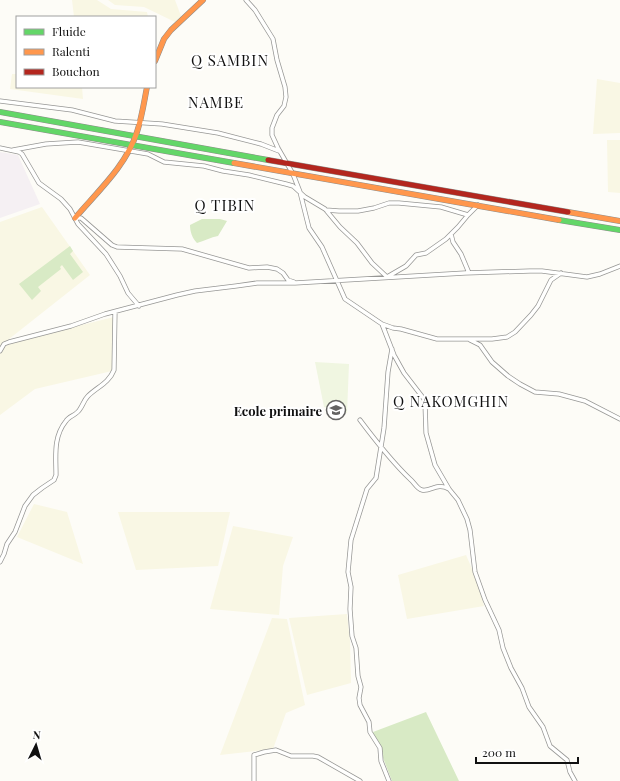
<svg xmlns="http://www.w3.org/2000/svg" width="620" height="781" font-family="'Playfair Display',serif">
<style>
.industrial{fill:#f5f0f3}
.farmland{fill:#f9f7e4}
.forest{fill:#d8eac5}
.pitch{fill:#f0f6e1}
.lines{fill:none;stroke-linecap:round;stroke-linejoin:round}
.street-casing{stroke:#979795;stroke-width:5}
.fast-casing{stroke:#8e8d8b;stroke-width:6}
.slow-casing{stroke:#8e8d8b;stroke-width:6}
.jam-casing{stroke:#8e8d8b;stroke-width:6}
.street{stroke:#fffffe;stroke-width:3.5}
.fast{stroke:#63d668;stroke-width:5}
.slow{stroke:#ff974d;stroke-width:5}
.jam{stroke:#b3261e;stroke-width:5}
.labels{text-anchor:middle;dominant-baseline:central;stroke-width:4;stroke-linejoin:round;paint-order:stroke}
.poi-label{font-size:13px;font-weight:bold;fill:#111;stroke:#fff;text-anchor:end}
.quarter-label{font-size:15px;letter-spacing:1px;fill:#111;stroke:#fff}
</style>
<rect width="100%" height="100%" fill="#fdfcf7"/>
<!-- industrial -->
<path class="industrial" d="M0,152L18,155L40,204L0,218Z"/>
<!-- farmland -->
<path class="farmland" d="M72,0H97L111,9L147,12L148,17H74Z
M108,0H175L181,16L175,22L144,7L115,5Z
M12,74H17V87H82L83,99L10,89Z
M597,79L620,83V133L593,134Z
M607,140H620V193L608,192Z
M42,207L90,275L4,343L5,344L114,317L112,371L35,389L0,415V222Z
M34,504L67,512L83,564L17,537Z
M118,512H230L218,566L136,570Z
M233,526L293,537L283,566L279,615L210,609Z
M466,555L477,580L484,606L407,619L398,575Z
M347,614L350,641L351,683L307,695L289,618Z
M272,618L287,619L305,705L286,713L273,749L220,755Z"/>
<!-- forest -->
<path class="forest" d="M202,219H220L227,221L218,236C211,237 204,241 197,243C192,238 190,231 190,225Z
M70,246L73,251L70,254L83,272L73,280L62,265L60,267L61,269L38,287L41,291L32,300L19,284Z
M426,712L459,781H392L373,732Z"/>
<!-- pitch -->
<path class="pitch" d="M315,362L349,364L347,413L324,407Z"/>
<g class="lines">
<!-- street casing -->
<g class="street-casing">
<path id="street" d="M246,0L255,10L273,39L277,60L285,87L286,97L284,106L277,115L272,128V135L278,148L293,174L300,192L309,228L322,247L345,299L382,324L394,355L404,373L424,399L425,403L426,433L435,465L449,489L458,500L467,519L470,530L475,572L485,600L499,630L503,648L511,668L522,688L529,707L543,727L550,746L567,760L570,772L575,781
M0,101L72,110L115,121L162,124L218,133L261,144L279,151
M0,148L19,152L22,154L39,183L61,199L70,209L78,224L106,254L120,276L128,293L139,306
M13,150L46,144L78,142L148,154L164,162L204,166L223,171L249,175L286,184L293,186L305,197L325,209L340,227L357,243L372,263L387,277L406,266L416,255L426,253L446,239L458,227L468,215
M326,210L339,211H358L374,208L389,203H399L441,207L468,215L478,205
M75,218H81L112,245L117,247L182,249L249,268L267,267L277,269L283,273L288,280L294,282
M451,234L453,242L461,254L469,273
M382,324L393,328L401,329L437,339H492L507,337L515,332L531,315L538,306L551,280L561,273
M470,340L480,345L492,362L508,376L520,384L535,392L559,394L585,401L620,419
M0,351L4,344L9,342L71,326L105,314L177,295L195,291L236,286L257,283H295L465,273L530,271H542L587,277L600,274L620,266
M360,420C375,440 392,462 410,479C414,482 417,489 422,490C431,492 437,482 449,489
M0,562L4,554L7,544L15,532L25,506L33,495L42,488L54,480L56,475C56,456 53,437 66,421C69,416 77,415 80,409C83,405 84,400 88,396C97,387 109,383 114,370L115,312
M254,781V755L264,752L276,750L291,756H313L318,757L360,781
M389,781L381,761L380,748L370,732L369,722L360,705L359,698L361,687L358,676L356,648L352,636L350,609L351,587L348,572L351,540L367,489L376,478L384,428L388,372L392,349"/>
</g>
<!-- fast casing -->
<g class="fast-casing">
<path id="fast" d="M0,112L268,160
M0,122L234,163
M559,220L620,230"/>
</g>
<!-- slow casing -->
<g class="slow-casing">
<path id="slow" d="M155,61L164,39L171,30L203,0
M234,163L559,220
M568,212L620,221
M75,218C98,191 126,166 137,132C142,117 144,102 147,87"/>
</g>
<!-- jam casing -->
<g class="jam-casing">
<path id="jam" d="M268,160L568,212"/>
</g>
<!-- street -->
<use href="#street" class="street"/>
<!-- fast -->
<use href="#fast" class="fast"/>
<!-- slow -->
<use href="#slow" class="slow"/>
<!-- jam -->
<use href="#jam" class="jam"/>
</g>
<!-- icons -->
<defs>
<g id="school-ring" transform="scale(1)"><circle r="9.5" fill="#fff" stroke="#646362" stroke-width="1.5"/><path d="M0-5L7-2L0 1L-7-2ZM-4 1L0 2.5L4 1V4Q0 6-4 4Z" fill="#646362"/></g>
</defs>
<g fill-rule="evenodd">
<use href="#school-ring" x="336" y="410"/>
</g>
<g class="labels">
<!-- poi labels -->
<g class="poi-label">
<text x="322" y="410">Ecole primaire</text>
</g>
<!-- quarter labels -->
<g class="quarter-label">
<text x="230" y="60">Q SAMBIN</text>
<text x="216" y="102">NAMBE</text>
<text x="225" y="205">Q TIBIN</text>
<text x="451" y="401">Q NAKOMGHIN</text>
</g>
</g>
<!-- legend -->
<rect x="16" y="16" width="140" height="72" fill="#ffffff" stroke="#a0a0a0"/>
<rect x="24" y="29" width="20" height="6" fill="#63d668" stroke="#a0a0a0"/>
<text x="52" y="36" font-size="12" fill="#111111">Fluide</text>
<rect x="24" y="49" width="20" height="6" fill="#ff974d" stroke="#a0a0a0"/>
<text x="52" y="56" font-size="12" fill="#111111">Ralenti</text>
<rect x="24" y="69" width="20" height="6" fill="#b3261e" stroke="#a0a0a0"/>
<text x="52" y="76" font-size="12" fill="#111111">Bouchon</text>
<!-- north arrow -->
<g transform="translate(36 745) rotate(5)" stroke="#ffffff" stroke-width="3" paint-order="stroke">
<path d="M0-3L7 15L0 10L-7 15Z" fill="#111111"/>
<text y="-6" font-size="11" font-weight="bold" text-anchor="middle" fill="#111111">N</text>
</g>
<!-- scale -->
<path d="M476 757v6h102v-6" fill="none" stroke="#111111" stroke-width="2"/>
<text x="482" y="757" font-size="12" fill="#111111" stroke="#ffffff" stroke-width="3" paint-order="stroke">200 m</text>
</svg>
